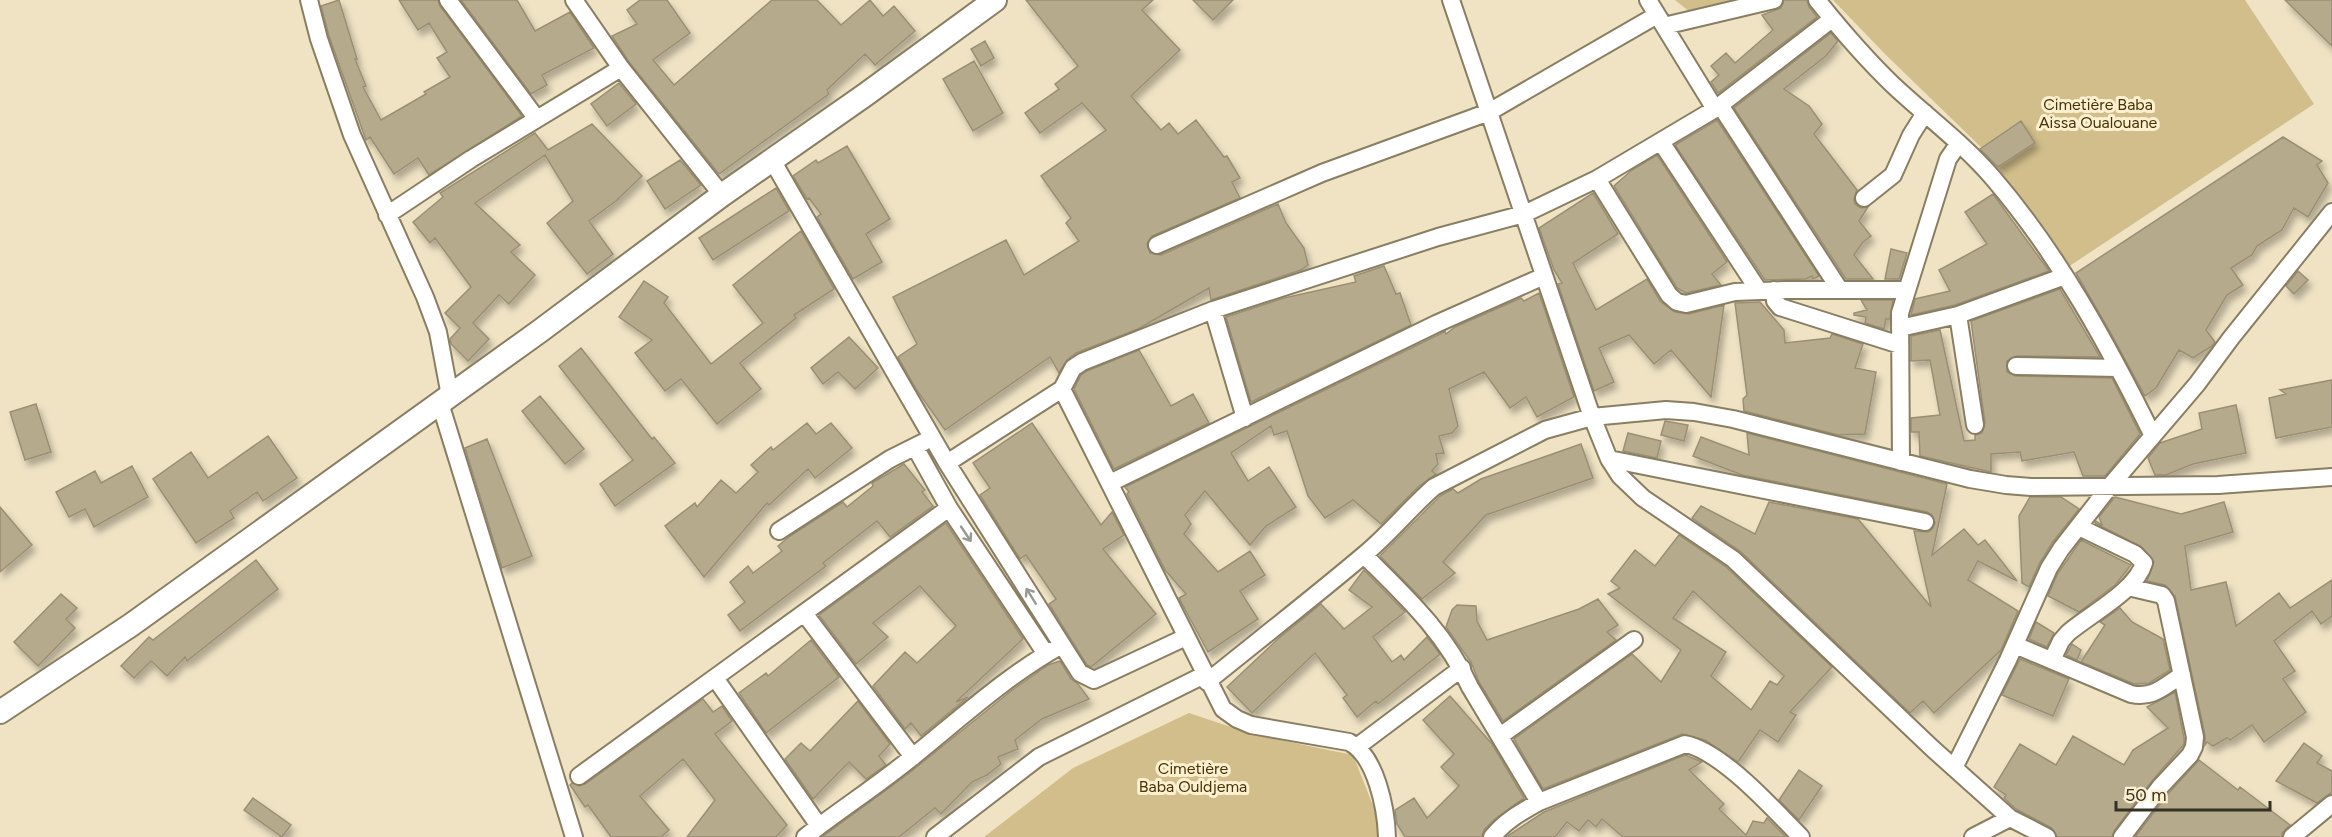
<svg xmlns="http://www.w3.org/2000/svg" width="2332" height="837" font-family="Figtree,sans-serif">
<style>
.green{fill:#d2be8a}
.building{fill:#b6aa8d;stroke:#9b8f73;stroke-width:1.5;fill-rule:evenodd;filter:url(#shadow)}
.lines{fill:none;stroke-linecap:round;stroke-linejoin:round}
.minor-casing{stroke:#897e62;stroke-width:20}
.secondary-casing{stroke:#897e62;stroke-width:26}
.minor{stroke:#fff;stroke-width:16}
.secondary{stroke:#fff;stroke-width:22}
.oneway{stroke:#9a9892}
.labels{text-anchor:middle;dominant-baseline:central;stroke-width:6;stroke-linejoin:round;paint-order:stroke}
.park-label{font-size:16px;fill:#453506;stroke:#fdf0d1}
</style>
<defs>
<filter id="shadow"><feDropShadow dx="3.5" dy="6" stdDeviation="3" flood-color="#0004"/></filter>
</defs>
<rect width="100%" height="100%" fill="#efe3c4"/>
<!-- green -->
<path class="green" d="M1675,0H1757L1695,16Z
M1833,0H2245L2314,104L2068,267L1989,155L1885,54Z
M1189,713L1255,735L1353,755L1378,818L1379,837H984L1073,768Z"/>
<!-- building -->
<path class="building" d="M339,0L357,59H355L366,86L363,87L381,120L426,94L424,92L450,77L437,58L447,52L429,23L418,30L399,0H438L440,6L522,116L429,175L418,158L394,174L370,137L366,140L329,36L321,6Z
M461,0H517L535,31L570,12L594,48L542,75L547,85L531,94Z
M640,0H667L690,33L653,60L674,85L772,0H817L841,25L870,0L883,16L894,6L915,31L875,65L865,54L827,90L829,94L719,174L629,62L612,36L637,24L627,10Z
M1026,0H1153L1142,10L1180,50L1131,96L1161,130L1169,123L1178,134L1196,120L1224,157L1227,156L1240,178L1232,182L1240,198L1152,236L1147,244L1150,253L1161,255L1278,204L1286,223L1304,248L1308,265L1301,270L1211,300L1209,288L1138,329L1076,353L1067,360L1059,373L1050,357L945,430L916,389L898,357L917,344L893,297L1006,240L1024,275L1079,241L1066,223L1071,218L1041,176L1106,130L1082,103L1040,133L1025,113L1059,89L1055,84L1078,66Z
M1193,0H1233L1213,20Z
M1784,0H1807L1809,7L1817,17L1718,93L1711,82L1719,75L1711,66L1726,53L1735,63L1773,30L1762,15L1781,8Z
M2285,0H2332V46Z
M1831,33L1838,41L1826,56L1784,89L1809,106L1822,124L1814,134L1857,190L1854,199L1855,204L1861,208L1868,207L1859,221L1871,236L1863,242L1854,255L1873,279H1846L1734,108Z
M985,41L994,58L981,66L971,49Z
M974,61L1003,113L973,131L943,79Z
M619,83L636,104L607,126L591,104Z
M1717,120L1819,276L1813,279L1812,276L1806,279L1765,280L1675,145Z
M2021,121L2035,143L1998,167L1980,149Z
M592,124L642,176L616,201L589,221L613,254L587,274L547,223L573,201L545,155L475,203L520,245L511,252L535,275L509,304L499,295L473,323L489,339L468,361L451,344L450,339L460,328L445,313L471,287L435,238L430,243L413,222L443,197L440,193L535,133L548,150Z
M2283,137L2322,161L2317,165L2328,183L2308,217L2294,208L2282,230L2257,246L2252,255L2231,268L2243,285L2227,295L2206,330L2215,342L2212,346L2193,358L2179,350L2156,388L2145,396L2109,330L2076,273Z
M847,146L890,219L866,234L882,262L853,279L817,217L821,214L809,198L807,199L793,176L816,160L818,163Z
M1657,155L1727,262L1712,274L1721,285L1686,293L1677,288L1614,186L1632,170Z
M680,160L701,185L665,209L647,181Z
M776,188L789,211L713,260L699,238Z
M1593,193L1618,234L1573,263L1596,310L1647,279L1660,301L1675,312L1689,314L1724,305L1711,397L1671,350L1654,364L1629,335L1599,348L1614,382L1594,391L1558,284L1562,283L1554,270L1539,228Z
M1993,194L2049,271L1955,305L1911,315L1915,299L1950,291L1939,270L1987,244L1965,212Z
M801,231L834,289L794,315L796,318L740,363L761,389L717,424L681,379L665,391L635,353L652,340L619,317L644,281L668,297L664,303L711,364L763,323L733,285Z
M1891,249L1907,253L1899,279H1885Z
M1384,266L1396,294L1400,293L1411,325L1251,402L1226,317L1284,298L1356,282L1354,276Z
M2298,271L2308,280L2294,294L2286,286Z
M2060,289L2100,357L2016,356L2007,361V372L2016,376L2112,378L2140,434L2105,476H2083L2074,452L2022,461L2020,452L1991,454V472L1920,456L1919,432H1911V418L1940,415L1930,360L1911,361V336L1940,330L1964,441L1975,440V435L1982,433L1985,423L1971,321Z
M1539,293L1574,397L1537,417L1526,397L1510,408L1484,372L1449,389L1458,426L1452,433L1439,436L1444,453L1436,454L1438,464L1432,471L1436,474L1418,487L1381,524L1353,500L1325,518L1308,496L1287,431L1274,435L1271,426L1231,453L1248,481L1269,467L1296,507L1266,526L1250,545L1205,491L1185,515L1191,524L1184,534L1218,572L1250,551L1265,575L1240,591L1258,619L1208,652L1179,598L1186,594L1165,570L1127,494L1129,492L1125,487L1440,334L1445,331L1446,334L1455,327L1521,298L1524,301Z
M1861,300H1893L1890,319H1886L1884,329L1865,323L1866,317L1854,315V313L1867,310Z
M1760,302L1784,330L1785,343L1830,338L1832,334L1863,344L1855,368L1876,372L1865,434L1838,435L1744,411L1743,399L1747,395L1735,303Z
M849,337L878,368L855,389L838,372L823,384L811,368Z
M581,348L652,439L654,437L675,463L615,506L600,484L633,460L559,366Z
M1139,350L1171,406L1193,394L1209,423L1114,469L1074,389L1081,375L1087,371Z
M2332,380V427L2276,438L2269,398L2286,394L2280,390Z
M540,396L584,449L565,464L522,411Z
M36,404L51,452L25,460L10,412Z
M2236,405L2246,453L2193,464L2166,475H2155L2148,458L2160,443L2202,429L2199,413Z
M1665,421L1688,425L1684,441L1661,435Z
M807,423L816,434L831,423L852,448L815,478L808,469L769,505L767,503L704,577L665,526L695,503L697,507L721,480L736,493L758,472L751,465L771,447L773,450Z
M1032,423L1101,525L1112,512L1124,535L1103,549L1156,614L1091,667L1087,665L1049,604L1056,599L1026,555L1020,559L980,495L990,488L973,463Z
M1628,433L1661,441L1657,458L1623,451Z
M1747,433L1947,484L1932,555L1964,529L1978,545L1985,540L2017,581L1978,561L1968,580L2018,611L2001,650L1934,713L1923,701L1910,713L1740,551L1692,518L1701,506L1755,534L1769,502L1858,519L1931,607L1914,531L1928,532L1932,529L1935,523L1932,515L1927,512L1742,475L1693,456L1701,437L1749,455Z
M268,436L297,478L263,501L257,492L230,511L234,518L196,543L153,479L191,452L208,478Z
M487,439L532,556L502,568L465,448Z
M1581,444L1593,478L1486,515L1443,562L1455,573L1422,599L1380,556L1440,496L1453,489L1458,493L1481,479Z
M904,464L925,490L922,492L933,506L890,537L877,521L823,563L826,566L740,631L728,615L745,602L730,582L748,566L753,573L782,551L778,546L790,536L843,502L847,507L873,486L872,483Z
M132,466L148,497L94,527L85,509L69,517L56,492L95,471L101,483Z
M2030,497H2061L2079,509L2052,543L2039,564L2029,587L2022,583L2019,516Z
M2115,497L2181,514L2224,502L2233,532L2185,546L2191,590L2226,582L2236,626L2279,593L2290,608L2332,580V616L2321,624L2312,611L2274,641L2295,671L2283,679L2306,712L2264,742L2252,725L2230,740L2227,738L2213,746L2207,742L2205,745V735L2175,596L2165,585L2147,581L2154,562L2142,547L2095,523L2096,521L2102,525L2099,517Z
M0,507L32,545L0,572Z
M946,523L1023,639L956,702L968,697L921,736L911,723L905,729L873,686L905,652L917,663L956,626L920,586L873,623L888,637L856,664L819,615Z
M1679,535L1726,567L1832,667L1790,712L1796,715L1778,742L1760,730L1738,762L1705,740L1682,734L1543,789L1514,739L1632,654L1661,682L1681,650L1608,594L1620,588L1611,581L1635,550L1655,566ZM1693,591L1784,676L1777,685L1770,681L1751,710L1711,676L1726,652L1673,618Z
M2081,540L2131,565L2115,585L2079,612L2048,596L2058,573Z
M256,560L278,589L187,661L185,657L167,676L151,661L134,678L121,666L149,637L153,640Z
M1364,570L1405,612L1373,637L1392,662L1401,655L1404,660L1427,637L1440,654L1378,704L1376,701L1357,717L1343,698L1347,695L1315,653L1252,713L1227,687L1279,638L1321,604L1344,629L1372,607L1349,590Z
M61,594L77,608L66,619L75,628L38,666L14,642Z
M1598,599L1618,625L1607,632L1616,640L1503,721L1479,682L1471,662L1446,627L1452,610L1457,605L1476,606L1477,621L1487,640L1579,609Z
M2120,608L2132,622L2163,639L2170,670L2149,683L2134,684L2081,662L2105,625L2100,622Z
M2036,622L2054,633L2047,647L2029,639Z
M811,640L839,677L766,733L739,693L766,673L768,676Z
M2072,644L2081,650L2077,660L2066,655Z
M2020,659L2069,679L2053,716L2002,695Z
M1060,661L1071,679L1078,684L1089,699L1042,719L1015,740L1018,749L998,757L1001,764L987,775L972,782L941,814L935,808L899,837H822L908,774L1011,691L1048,665Z
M2175,692L2184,738V744L2152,781L2114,831L2112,837H2057L2052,828L2016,809L2004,798L2006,795L1994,787L2020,744L2056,765L2073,736L2124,765L2133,750L2168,728L2147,707Z
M1450,696L1492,744L1524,798L1495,819L1484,830L1482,837H1405L1397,824L1395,810L1414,798L1427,818L1459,786L1441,767L1454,754L1423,720Z
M703,699L713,712L722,706L732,721L715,734L787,825L776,837H687L715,800L683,759L640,796L669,830L661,837H611L588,805L585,807L570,785L572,783L579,786L585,784Z
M858,701L890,744L879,756L886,765L866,779L849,762L813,799L785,759L801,743L810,751Z
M2304,743L2322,756L2317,763L2332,771V792L2317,803L2276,781Z
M1685,755L1702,762L1689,770L1724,804L1719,809L1746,835L1753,821L1764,823L1767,818L1786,837H1623L1602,819L1596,827L1588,820L1579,831L1567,822L1555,837H1506L1544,812Z
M2199,760L2238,790L2240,787L2290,825L2282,833V837H2135L2168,794Z
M1799,770L1822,786L1799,820L1779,800Z
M253,798L291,825L282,837L244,810Z"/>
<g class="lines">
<!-- minor casing -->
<g class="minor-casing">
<path id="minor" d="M309,0L319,39L352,135L425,297L438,332L450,396
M448,0L537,119
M574,0L621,68L722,195
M1451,0L1592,417L1609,459L1620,476L1643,498L1733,559L1933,749L2010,818L2047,837
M1817,0C1841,30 1865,58 1893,85C1926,116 1963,143 1993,178C2059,255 2108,345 2153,436
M1664,26L1774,0
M1720,105L1840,290
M1715,109L1832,19
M1661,142L1759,291
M772,160L947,463L1080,673L1094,680L1186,637
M1597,179L1669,295L1677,302L1686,304L1735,292L1785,290H1906
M1864,198L1893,175L1911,135L1925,113
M387,215L471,159L621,68
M1157,245L1322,173L1489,112L1657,15
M1774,290L1775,301L1780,307L1900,345
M1213,310L1245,418
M1958,315L1975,425
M1900,328L1958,315L2065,276
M2016,366L2118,368
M1062,389L1223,709L1237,719L1251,725L1349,742C1376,756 1386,808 1387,837
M440,403L574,837
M915,447L949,508L1046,654
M1609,459L1925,522
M1901,462L1900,313L1948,159L1959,143
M947,463L1062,389L1073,368L1082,362L1213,310L1438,237L1524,214L1597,179L1715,109L1648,0
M1110,483L1436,324L1544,276
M779,531L890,459L924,442
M1364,555C1405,596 1445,632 1470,687L1539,802
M804,613L913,757
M2015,645L2131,694C2153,699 2164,686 2182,675
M2052,660L2061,641L2068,633C2090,614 2136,591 2144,563L2135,554L2079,527
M715,678L819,826
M1207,682C1260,639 1313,598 1365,554C1390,533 1410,508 1434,487L1545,430L1592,417L1666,410L1694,412L1733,419L1970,479L2006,485L2031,487L2218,485L2332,477
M1500,736L1634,640
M1358,746L1462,668
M1954,768L2008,660L2049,568L2061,549L2110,486L2197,384L2231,338L2332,212
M579,776L949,508
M805,837C841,809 880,784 915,755C962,717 1009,674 1062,645
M935,837L1039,757L1204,675
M1492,837C1505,821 1521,812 1539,802L1685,744C1722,751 1774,810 1801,837
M1973,837L2010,818
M2122,837L2160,787L2190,755L2194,747L2195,737L2166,601L2162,595L2128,587
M2292,837L2332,804"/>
</g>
<!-- secondary casing -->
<g class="secondary-casing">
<path id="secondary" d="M0,712L131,625L540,331L722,195L865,95L995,0"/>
</g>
<!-- minor -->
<use href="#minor" class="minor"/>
<!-- secondary -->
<use href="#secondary" class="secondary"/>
</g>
<!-- one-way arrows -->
<defs><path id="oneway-shaft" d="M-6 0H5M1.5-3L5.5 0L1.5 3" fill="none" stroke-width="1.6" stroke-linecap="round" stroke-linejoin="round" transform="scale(1.5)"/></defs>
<g class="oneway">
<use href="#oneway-shaft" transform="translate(966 534) rotate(56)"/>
<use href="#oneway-shaft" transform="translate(1031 596) rotate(-122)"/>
</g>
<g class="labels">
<!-- park labels -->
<g class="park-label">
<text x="2098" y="104">Cimetière Baba<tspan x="2098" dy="18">Aissa Oualouane</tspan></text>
<text x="1193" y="768">Cimetière<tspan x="1193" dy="18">Baba Ouldjema</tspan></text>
</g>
</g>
<!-- scale -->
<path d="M2116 801v9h154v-9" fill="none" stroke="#363125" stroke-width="3"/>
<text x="2125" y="801" font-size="18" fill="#363125" stroke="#fdf0d1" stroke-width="4.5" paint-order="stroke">50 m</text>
</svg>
